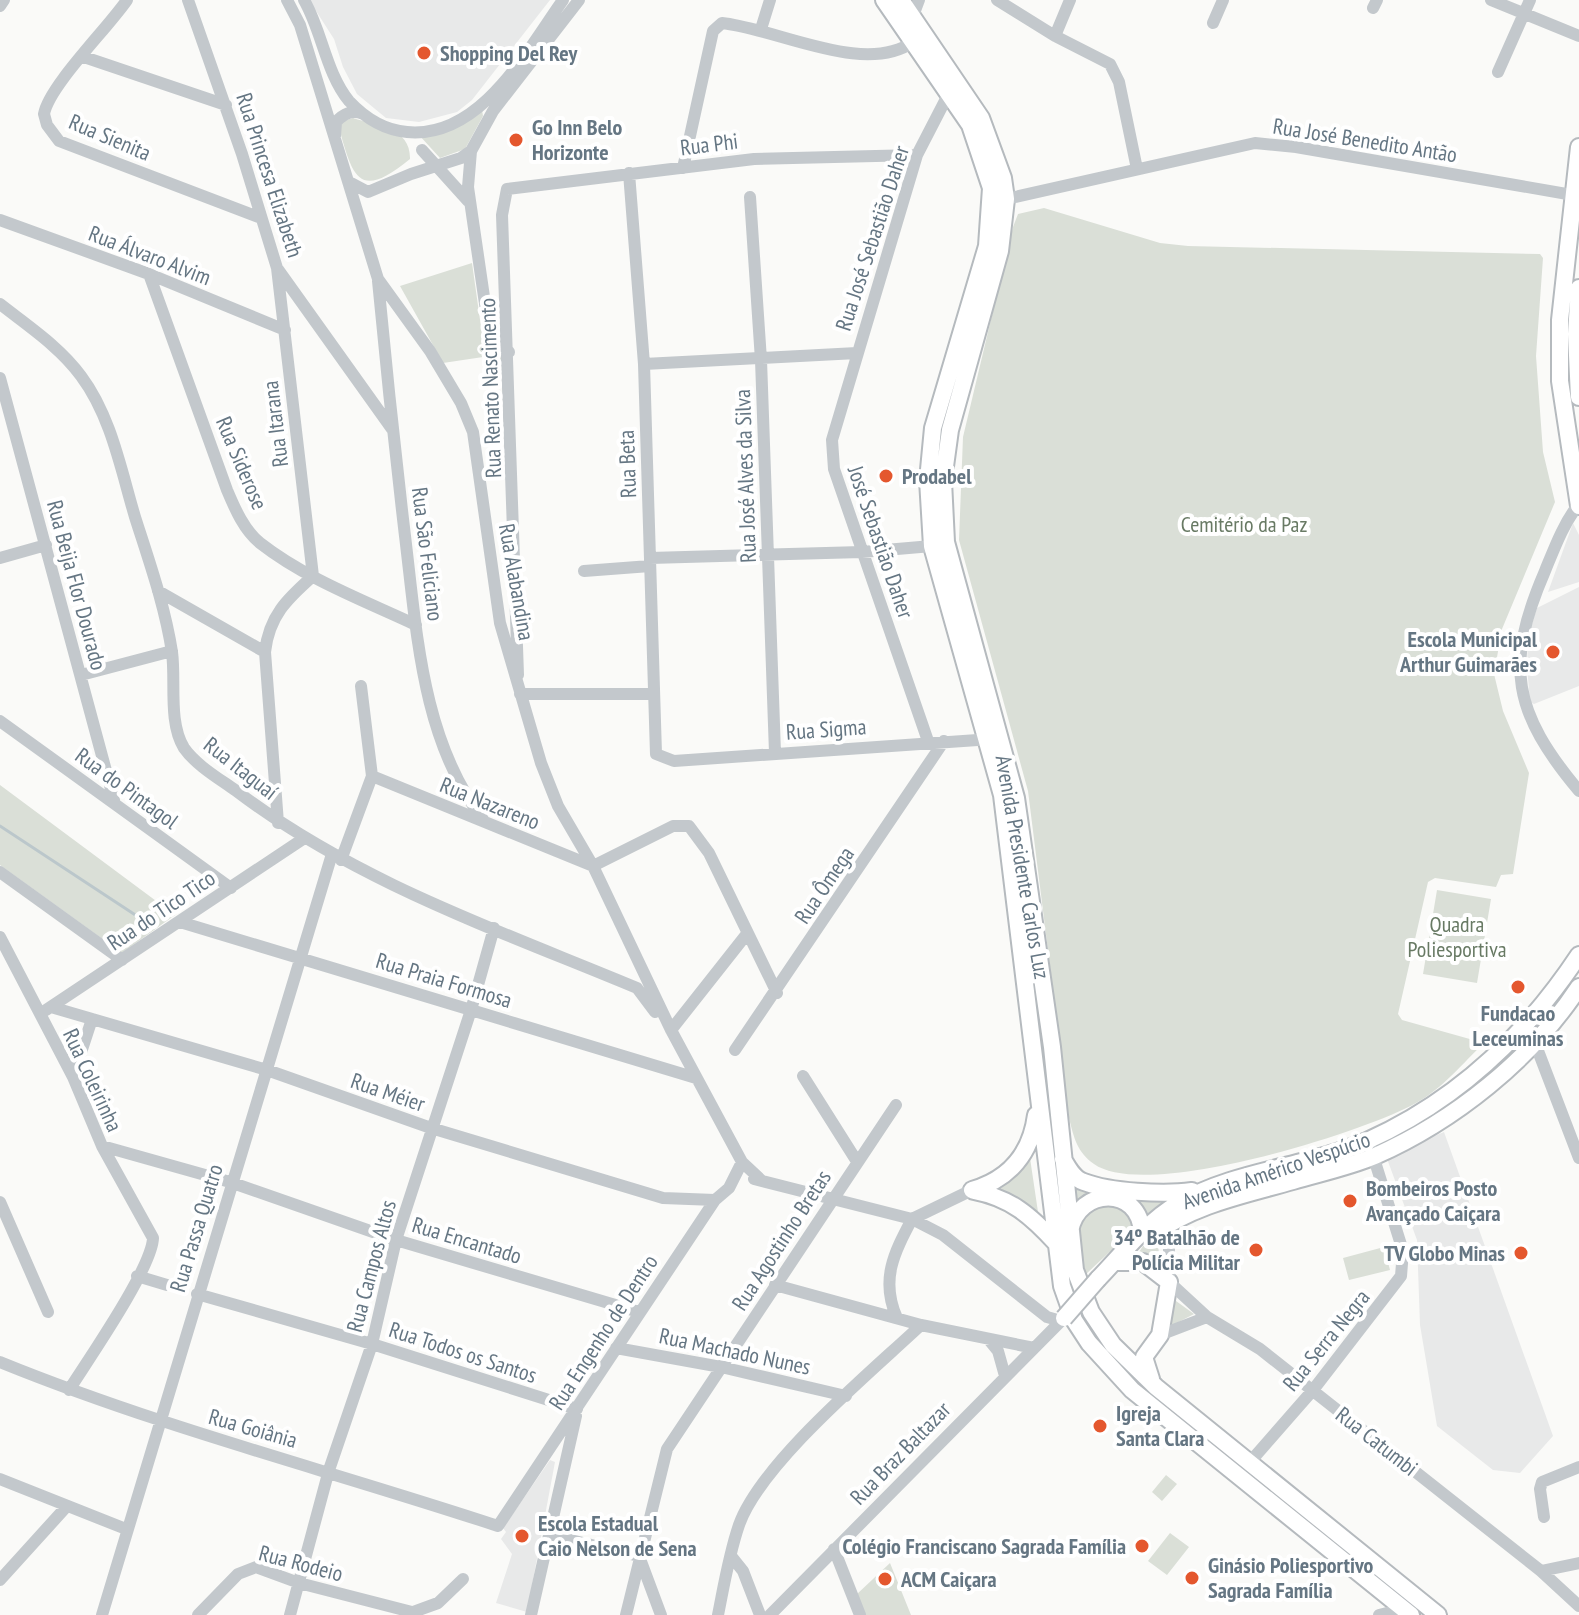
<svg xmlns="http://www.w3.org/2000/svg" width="1579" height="1615" font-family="'PT Sans Narrow',sans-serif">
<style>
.built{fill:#e8e9e9}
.green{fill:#dadfd7}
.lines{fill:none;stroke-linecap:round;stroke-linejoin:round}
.stream{stroke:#bbc7cb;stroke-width:3}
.major-casing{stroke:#b5babe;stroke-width:20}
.minor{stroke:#c3c8cc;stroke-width:12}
.major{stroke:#fff;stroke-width:16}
.major-bridge-casing{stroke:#b5babe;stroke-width:20;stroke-linecap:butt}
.major-bridge{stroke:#fff;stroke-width:16}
.poi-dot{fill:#e4572e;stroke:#fff;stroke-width:3}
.labels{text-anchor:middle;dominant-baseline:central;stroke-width:8;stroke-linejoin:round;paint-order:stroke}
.poi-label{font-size:22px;font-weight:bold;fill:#657683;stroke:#fff;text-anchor:start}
.street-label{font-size:22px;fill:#657683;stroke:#fff}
.park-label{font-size:22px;fill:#687a64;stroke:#fff}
</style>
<rect width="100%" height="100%" fill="#fafaf8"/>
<!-- built -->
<path class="built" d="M309,0H550L472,100L457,112L419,122L386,118L357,94L343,67L334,39Z
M1573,523L1579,535V582L1548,592Z
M1579,587V686L1534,704L1530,702L1527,666L1528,637L1537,608Z
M1444,1132L1553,1436L1520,1473L1493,1470L1437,1426L1420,1325L1417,1240L1386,1156Z
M550,1460L555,1462L527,1612L496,1603L512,1554L501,1539L506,1532L503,1528Z"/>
<!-- green -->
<path class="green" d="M482,110L483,116L465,149L440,158L419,135Z
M353,118C378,126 411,128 410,159C359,201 353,178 339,128L343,121Z
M1044,208L1160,243L1188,246L1540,254L1543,258L1536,356L1543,452L1555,502L1502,629L1494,674L1503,711L1529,773L1513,874L1501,875L1496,887L1435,878L1428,882L1398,1014L1402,1020L1484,1043C1463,1063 1442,1089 1416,1103C1363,1133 1145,1201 1094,1164C1077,1152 1074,1138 1069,1118L1028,791L959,540L963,437L1013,227L1018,214Z
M472,263L483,341L502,355L504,362L483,357L443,363L400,286Z
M0,785L175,915L122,953L0,865Z
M1437,890L1491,899L1477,983L1423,974Z
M1030,1158L1038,1212L1033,1213L1002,1195L1000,1190L1015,1169Z
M1069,1183L1171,1198L1146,1221L1135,1201L1073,1210Z
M1107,1201L1134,1213V1229L1085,1275L1075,1236L1080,1217Z
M1157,1241L1161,1264L1137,1255L1143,1246Z
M1384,1247L1390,1270L1349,1280L1343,1258Z
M1176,1301L1194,1314L1171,1326L1173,1302Z
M1166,1475L1177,1484L1162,1501L1152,1492Z
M1170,1533L1189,1547L1167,1575L1148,1561Z
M890,1563L911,1615H864L856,1595Z"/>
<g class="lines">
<!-- stream -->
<path class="stream" d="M0,826L143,920"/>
<!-- major casing -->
<g class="major-casing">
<path id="major" d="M884,0L970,125L991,188L987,246L933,428L928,480L932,546L1002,795L1062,1286L1074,1320L1089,1343L1132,1390L1411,1615
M901,0L981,118L1003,178L1006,199L1000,251L950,430L943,481L946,542L1016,798L1052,1047L1075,1270L1091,1312L1113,1345L1156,1387L1438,1615
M1579,147L1560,320V381L1579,506
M1579,288L1576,334L1579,397
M1063,1159C1068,1168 1074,1179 1084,1182C1110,1192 1164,1195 1192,1191
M972,1190C1010,1179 1031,1153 1036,1115
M974,1191C1011,1198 1031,1216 1056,1243
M1070,1231C1078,1187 1140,1185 1142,1233
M1152,1235C1195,1204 1244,1195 1293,1181C1320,1173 1349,1167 1375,1156C1454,1121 1531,1060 1579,987
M1116,1262H1143L1169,1282L1160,1335L1144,1357L1151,1379
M1098,1279C1123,1253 1147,1222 1177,1204C1234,1170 1307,1167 1367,1141C1456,1101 1526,1035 1579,955"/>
</g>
<!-- minor -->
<path class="minor" d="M127,0C107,29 49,86 44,114L47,125L59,141L261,218
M188,0L242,154L277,268L392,429
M287,0L300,25L378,279L430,351L461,403L473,432L500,623L541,763L558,806L593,866L671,1030L742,1162L761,1180
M304,0C322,31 326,73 349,101C365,118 384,130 407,132C480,139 526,52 563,0
M997,0L1055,36L1110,64L1119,82L1137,169
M1491,0L1579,36
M0,6L4,0
M1373,8L1377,0
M913,16L919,0
M1213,23L1223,0
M761,29L770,0
M1055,36L1070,0
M84,57L226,105
M1498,72L1530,0
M335,136L336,122C343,114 353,109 363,114
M422,150L468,201
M471,151L468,187L489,331L509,352
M683,168L713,31L722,23C778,29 864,76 913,42
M629,173L644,364L656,754L674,761L992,739
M351,183L368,192L411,174L461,158L471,151L493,111L579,0
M750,197L761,360L775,753
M1006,199L1255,143L1296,147L1579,196
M0,220L149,274L285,330
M277,268L313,576C287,599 269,616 265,652L278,823
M149,274L227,490C235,509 244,530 260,543C306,579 365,601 416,625
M378,281C386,366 395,451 405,536C417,634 422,741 484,821
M0,304C28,326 60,347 81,376C111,416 121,470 135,517C149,561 165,606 172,652C176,681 168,722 184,748C196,765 218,778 235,790C356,882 498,930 637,988L655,1012
M644,364L857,353
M0,378L115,804
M1579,504C1564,522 1554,549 1545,571C1504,666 1513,712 1579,791
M0,558L46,545
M650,558L862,552L932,546
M584,571L650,566
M158,591L265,652
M81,675L172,651
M518,675L502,215L507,189L754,159L917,155
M520,694H654
M0,721L231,888
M928,741L834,469L832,440L917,155L949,93
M372,776L593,866L673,826H689L709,853L777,993
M341,860L372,776L361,686
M0,872L122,960
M180,922L696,1078
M0,937L73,1077L102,1146L153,1238C152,1268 88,1360 69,1390
M51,1007L267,1070L431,1128L663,1198L715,1200
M46,1010L303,839
M671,1030L746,935
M1522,1031L1535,1043L1579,1158
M735,1050L944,741
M803,1076L856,1160
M73,1077L92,1019
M102,1146L230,1182L396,1240L639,1312
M754,1179L912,1219L943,1235L1047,1317L1061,1321
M0,1202L48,1312
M1158,1231L1169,1241V1282L1207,1317L1260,1349L1541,1571L1579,1606
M137,1276L167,1285
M775,1285L921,1325L1034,1348
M197,1294L372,1344L577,1409
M897,1318C880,1280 894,1253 912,1219L972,1190
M1160,1335L1207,1317
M989,1340L998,1351L1005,1376
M616,1348L721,1367L846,1396
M0,1362C162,1428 332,1471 498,1526L715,1200L729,1188L742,1162
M1250,1462L1313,1390L1401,1276L1403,1251L1371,1149
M0,1479L126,1529
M1544,1517L1540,1489L1542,1482L1579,1467
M549,1535L639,1556
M834,1549L860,1615
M639,1556L661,1615
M731,1556L743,1571L760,1615
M1541,1571L1579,1563
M0,1580L67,1506
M408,1614L438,1603L463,1579
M102,1615L332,854
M198,1615L238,1574L256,1567L299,1583L412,1612
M290,1615L329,1470L372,1344L396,1240L471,1010L494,928
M531,1615L576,1416
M626,1615L667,1449L896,1105
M718,1615C724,1585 729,1554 739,1525C761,1463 871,1372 921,1325
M770,1615L1061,1321
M1379,1615L1403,1609"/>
<!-- major -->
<use href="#major" class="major"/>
<!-- major-bridge casing -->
<g class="major-bridge-casing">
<path id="major-bridge" d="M1064,1318L1098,1279"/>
</g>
<!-- major-bridge -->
<use href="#major-bridge" class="major-bridge"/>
</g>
<!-- markers -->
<g class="poi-dot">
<circle cx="424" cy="53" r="8"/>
<circle cx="516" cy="140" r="8"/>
<circle cx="886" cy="476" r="8"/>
<circle cx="1553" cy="652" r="8"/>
<circle cx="1518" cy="987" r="8"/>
<circle cx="1350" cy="1201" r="8"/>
<circle cx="1256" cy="1250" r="8"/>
<circle cx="1521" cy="1253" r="8"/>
<circle cx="1100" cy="1426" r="8"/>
<circle cx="522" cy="1536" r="8"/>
<circle cx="1142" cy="1546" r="8"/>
<circle cx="1192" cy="1578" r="8"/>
<circle cx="885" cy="1579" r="8"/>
</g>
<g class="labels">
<!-- poi labels -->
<g class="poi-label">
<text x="440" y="53">Shopping Del Rey</text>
<text x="532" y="127">Go Inn Belo<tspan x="532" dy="25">Horizonte</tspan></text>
<text x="902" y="476">Prodabel</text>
<text x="1537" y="639" text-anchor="end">Escola Municipal<tspan x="1537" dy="25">Arthur Guimarães</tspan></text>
<text x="1518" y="1013" text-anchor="middle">Fundacao<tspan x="1518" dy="25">Leceuminas</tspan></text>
<text x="1366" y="1188">Bombeiros Posto<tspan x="1366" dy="25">Avançado Caiçara</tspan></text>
<text x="1240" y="1237" text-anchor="end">34º Batalhão de<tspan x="1240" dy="25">Polícia Militar</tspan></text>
<text x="1505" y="1253" text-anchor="end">TV Globo Minas</text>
<text x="1116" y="1413">Igreja<tspan x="1116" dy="25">Santa Clara</tspan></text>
<text x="538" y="1523">Escola Estadual<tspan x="538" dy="25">Caio Nelson de Sena</tspan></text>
<text x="1126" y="1546" text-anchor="end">Colégio Franciscano Sagrada Família</text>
<text x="1208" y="1565">Ginásio Poliesportivo<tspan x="1208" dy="25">Sagrada Família</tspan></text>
<text x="901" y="1579">ACM Caiçara</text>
</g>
<!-- street labels -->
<g class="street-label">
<text transform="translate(110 137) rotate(23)">Rua Sienita</text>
<text transform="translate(1365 140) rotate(9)">Rua José Benedito Antão</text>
<text transform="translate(709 144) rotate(-7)">Rua Phi</text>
<text transform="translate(270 175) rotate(72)">Rua Princesa Elizabeth</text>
<text transform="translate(872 238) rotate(-72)">Rua José Sebastião Daher</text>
<text transform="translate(150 255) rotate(21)">Rua Álvaro Alvim</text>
<text transform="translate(490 388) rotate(-92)">Rua Renato Nascimento</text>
<text transform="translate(275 424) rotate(-97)">Rua Itarana</text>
<text transform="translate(242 463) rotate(67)">Rua Siderose</text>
<text transform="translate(627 464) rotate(-92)">Rua Beta</text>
<text transform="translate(745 476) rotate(-92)">Rua José Alves da Silva</text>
<text transform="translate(881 542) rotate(71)">José Sebastião Daher</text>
<text transform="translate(428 554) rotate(83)">Rua São Feliciano</text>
<text transform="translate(517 582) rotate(80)">Rua Alabandina</text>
<text transform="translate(77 585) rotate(75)">Rua Beija Flor Dourado</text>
<text transform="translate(826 729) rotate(-4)">Rua Sigma</text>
<text transform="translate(241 768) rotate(38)">Rua Itaguaí</text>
<text transform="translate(127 788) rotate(36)">Rua do Pintagol</text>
<text transform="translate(490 803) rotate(22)">Rua Nazareno</text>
<text transform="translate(1023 867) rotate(80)">Avenida Presidente Carlos Luz</text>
<text transform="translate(824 885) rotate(-56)">Rua Ômega</text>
<text transform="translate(161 910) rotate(-34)">Rua do Tico Tico</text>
<text transform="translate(444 980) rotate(17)">Rua Praia Formosa</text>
<text transform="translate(93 1080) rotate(65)">Rua Coleirinha</text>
<text transform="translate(388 1092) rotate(19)">Rua Méier</text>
<text transform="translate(1276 1170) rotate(-19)">Avenida Américo Vespúcio</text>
<text transform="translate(196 1228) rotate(-73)">Rua Passa Quatro</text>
<text transform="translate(467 1240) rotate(17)">Rua Encantado</text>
<text transform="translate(781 1240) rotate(-57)">Rua Agostinho Bretas</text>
<text transform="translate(371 1266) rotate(-75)">Rua Campos Altos</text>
<text transform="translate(603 1332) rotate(-57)">Rua Engenho de Dentro</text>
<text transform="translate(1326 1340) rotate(-51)">Rua Serra Negra</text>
<text transform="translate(735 1351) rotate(12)">Rua Machado Nunes</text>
<text transform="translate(463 1352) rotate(18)">Rua Todos os Santos</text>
<text transform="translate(253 1428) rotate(16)">Rua Goiânia</text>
<text transform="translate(1377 1441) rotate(38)">Rua Catumbi</text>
<text transform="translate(900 1453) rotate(-46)">Rua Braz Baltazar</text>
<text transform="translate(301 1563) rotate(15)">Rua Rodeio</text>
</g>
<!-- park labels -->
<g class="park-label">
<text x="1244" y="524">Cemitério da Paz</text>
<text x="1457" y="924">Quadra<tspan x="1457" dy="25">Poliesportiva</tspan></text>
</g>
</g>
</svg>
